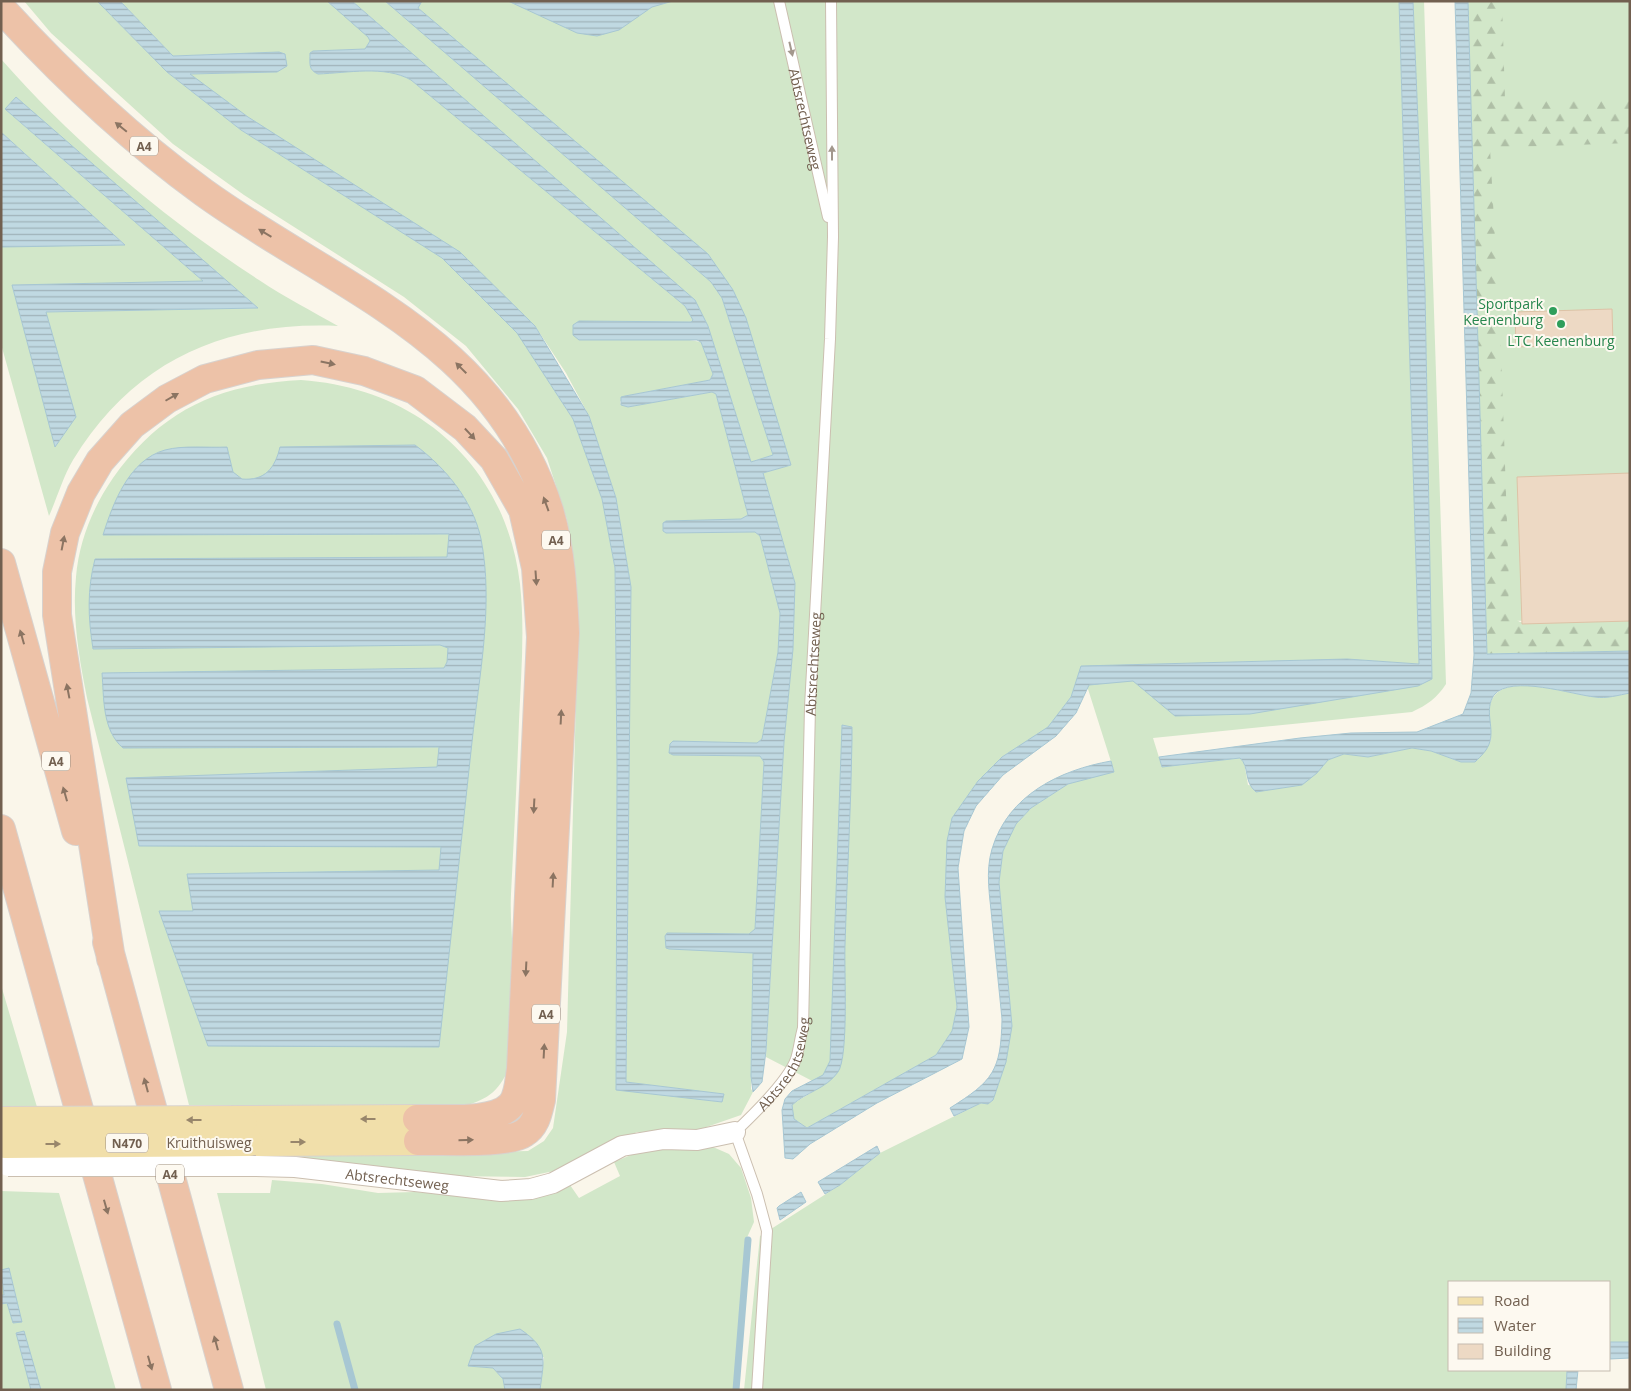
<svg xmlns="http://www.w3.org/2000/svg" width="1631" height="1391" font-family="'Open Sans',sans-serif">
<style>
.grass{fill:#d2e7c9;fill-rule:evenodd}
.forest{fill:url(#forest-firs)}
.water{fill:url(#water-rules);stroke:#a7c7d3}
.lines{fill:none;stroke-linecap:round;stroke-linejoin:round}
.stream{stroke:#a7c7d3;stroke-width:7}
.building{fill:#edd9c4;stroke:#ddc2a6}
.lane-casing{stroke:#cbbfb0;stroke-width:12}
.street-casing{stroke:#cbbfb0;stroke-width:22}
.primary-casing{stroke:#d8d2ce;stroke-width:30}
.highway-casing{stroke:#d8d2ce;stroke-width:30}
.lane{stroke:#fff;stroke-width:10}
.street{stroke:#fff;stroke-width:20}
.primary{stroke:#f1dfaa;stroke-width:28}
.highway{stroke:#edc2a8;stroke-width:28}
.street-bridge-casing{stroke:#cbbfb0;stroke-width:22;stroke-linecap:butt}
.primary-bridge-casing{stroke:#d8d2ce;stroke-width:30;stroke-linecap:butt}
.street-bridge{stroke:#fff;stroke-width:20}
.primary-bridge{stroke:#f1dfaa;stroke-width:28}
.oneway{fill:#a3988d}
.oneway2{fill:#8b7462}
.oneway3{fill:#98866b}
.leisure-dot{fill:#2e9e5b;stroke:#fdf9f0;stroke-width:2}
.labels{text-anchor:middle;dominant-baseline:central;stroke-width:4;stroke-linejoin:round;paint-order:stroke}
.shield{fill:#fdf9f0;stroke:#9c8e80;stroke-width:1}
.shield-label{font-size:12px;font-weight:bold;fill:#726050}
.street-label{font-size:14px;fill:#726050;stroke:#fdf9f0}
.leisure-label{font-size:14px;fill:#27864d;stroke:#fdf9f0;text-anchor:end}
</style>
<defs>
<pattern id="forest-firs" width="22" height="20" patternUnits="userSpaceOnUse" patternTransform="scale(1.25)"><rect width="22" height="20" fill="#d2e7c9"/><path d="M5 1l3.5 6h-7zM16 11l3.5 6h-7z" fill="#afbfa6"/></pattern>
<pattern id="water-rules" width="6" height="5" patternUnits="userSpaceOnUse" patternTransform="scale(1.25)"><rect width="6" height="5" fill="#c0d9e2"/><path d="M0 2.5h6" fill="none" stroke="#a0b3ba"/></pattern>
</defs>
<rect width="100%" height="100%" fill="#faf6ea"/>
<!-- grass -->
<path class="grass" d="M24,1H97L167,72L241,130L442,258L518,333L573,419L602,499L615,568L617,767L616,1089L722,1102L723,1094L626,1082L631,587L616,498L589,416L566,373L535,326L189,74L277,72L285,54L279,52L173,56L120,1H327L369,37L370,41L366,49L313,51L310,53C310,63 308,70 318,74C347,73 385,65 411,80L685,306L694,320L691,322L579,321L701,342L713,374L710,380L625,396L620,402L621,405L628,407L712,392L716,394L748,515L741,519L663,531L666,533L755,532L760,536L780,613L778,652L762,739L757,743L674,741L673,755L760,756L764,762L755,929L749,934L667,933L665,936L753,953L751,1089L753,1092L741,1115L695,1131L637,1132L554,1171L525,1177L446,1176L291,1156L528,1151L544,1141L553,1128L567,1032L577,663V587L567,520L547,458L518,409L466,346L404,297L244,195L173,144L51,33Z
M352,1H385L711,282L722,298L773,455L751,462L708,326L694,300Z
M422,1H1399L1419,664L1347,659L1133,665L1432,679L1425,290L1413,1H1424L1446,684C1437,698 1427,705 1412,712L1153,738L1162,767L1240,758L1244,762L1248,785L1274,788L1289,787L1317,773L1328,760L1344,754L1368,757L1412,748L1431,751L1461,762L1491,740C1489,726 1485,707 1495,695C1512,674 1572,695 1595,697C1606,699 1619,695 1630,693V1342H1610V1282H1450V1370H1567L1566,1390H744L760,1236L840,1185L880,1153L981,1103L988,1104L993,1100L1012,1026L999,882L1003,851L1016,824L1031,808L1068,784L1114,771L1081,667L1071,697L1048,728L1002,757L952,818L945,897L957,1007L952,1031L936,1055L807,1128L794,1119L791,1105L822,1086L766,1057L784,742L793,649L795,583L763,473L791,465L733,290L417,7Z
M1463,1H1630V620L1488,621Z
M1,59C76,144 165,219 259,280C284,297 312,311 338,326C224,321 134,361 73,460C63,477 57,498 49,516L1,344V247L124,244L1,132ZM6,110L257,308L45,312L65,432L55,446L12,285L203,281Z
M301,380C418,388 506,466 520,584C525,630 521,675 519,721C517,779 514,836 511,894C510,914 512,935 513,956C514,979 512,1003 512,1026C512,1038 514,1055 510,1066C498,1094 486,1100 458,1108L232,1111L231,1105H189L87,698C79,658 72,617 76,577C79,541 93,507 113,478C161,410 219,384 301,380Z
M1,985L37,1107L1,1108Z
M713,1147L729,1154L741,1168L751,1198L754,1222L745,1242L736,1390H540L544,1357L468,1366L493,1368L503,1379L505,1390H266L217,1193H270L272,1180L322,1184L378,1193L415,1192L527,1198L547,1195L570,1185L579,1198L620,1176L614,1162L636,1153L657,1148L690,1150Z
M1,1191L59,1193L116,1390H1Z"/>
<!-- forest -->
<path class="forest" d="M1463,1H1502L1505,100L1630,98V143L1490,148L1501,348L1509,581L1508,615L1520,622L1630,619V651L1487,654Z"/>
<!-- water -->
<path class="water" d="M97,1H120L173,56L279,52L285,54L287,66L277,72L190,74L248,117L460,252L535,326L589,416L616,498L631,587L626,1082L724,1094L722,1102L616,1090L617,767L615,568L602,499L573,419L517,333L442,258L241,130L167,72Z
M327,1H352L695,300L708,326L751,462L773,455L722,298L711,282L385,1H422L418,8L708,254L733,290L746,318L791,465L763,473L795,583L793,649L784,742L766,1051L762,1082L753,1092L751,1076L753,953L669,949L666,948L665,936L667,933L749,934L755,929L764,762L760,756L673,755L669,753L670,744L673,741L757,743L762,739L778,652L780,613L760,536L755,532L666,533L663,531V523L666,521L741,519L748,515L716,394L712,392L628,407L621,405V397L625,396L710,380L713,374L701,342L697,340H579L573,335V325L579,321L691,322L693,320L685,306L411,80C385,65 347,73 318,74C308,70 310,63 310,53L313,51L365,49L370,41L368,37Z
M508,1H673L652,7L619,30L597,36L577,33Z
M1399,1H1413L1425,290L1432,679L1418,686L1250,714L1175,716L1133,681L1089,685L1076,713L1056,736L1003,775L976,806L964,831L958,868L969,1027L962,1059L877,1103L810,1144L793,1159L785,1158L782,1110L785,1099L792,1091L823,1075L830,1061L842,725L852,727V740C851,808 847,876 845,945C844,969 849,1056 838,1072C826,1089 806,1092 792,1105L794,1119L807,1128L936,1055L952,1031L957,1007L945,897L947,841L952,818L978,781L1002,757L1048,727L1071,697L1081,666L1347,659L1419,664Z
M1455,1H1468L1487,654L1630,651V693C1619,695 1606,699 1595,697C1573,695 1511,674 1494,695C1484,710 1494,726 1490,741C1488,750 1481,756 1475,762H1461L1431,751L1412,748L1368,757L1344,754L1328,760L1317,773L1302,785L1256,792C1243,781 1250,767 1240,758L1162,767L1159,757L1300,738L1351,733L1417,732L1463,714L1471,693L1474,655Z
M16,97L258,308L46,312L76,417L55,447L12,285L203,281L5,109Z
M1,132L125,245L1,247Z
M415,445C446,468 473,501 481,539C494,605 479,676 472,742C461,844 450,946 439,1047L208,1046L159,911H193L187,874L439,870L441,847L139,846L126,778L437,767L439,747L123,748C102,730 104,698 102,673L444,668L447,662L448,648L440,645L93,649C88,617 87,590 95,559L447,557L449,534L103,535C113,503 129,460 165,450C184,445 207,448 227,447L233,472L242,479C265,481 275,468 280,447Z
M1111,761L1114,772L1068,784L1031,808L1016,824L1003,851L999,882L1012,1026L1006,1062L993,1100L988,1104L981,1103L954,1116L950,1108C993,1081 1001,1071 1002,1019C999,986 995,953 992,920C990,897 985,872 992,849C1008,795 1060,770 1111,761Z
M877,1146L880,1153L840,1185L825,1194L818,1182Z
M801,1192L806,1202L780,1220L777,1208L779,1206Z
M9,1268L22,1322L13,1323L7,1303L1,1304V1295H4L1,1270Z
M520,1329C549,1349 544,1358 540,1390H505L503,1379L493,1368L468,1366L475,1346L496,1334Z
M24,1331L41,1390H31L16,1333Z
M1610,1342H1630V1358L1610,1359Z
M1567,1370H1578L1576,1390H1566Z"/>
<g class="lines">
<!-- stream -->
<path class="stream" d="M337,1324L355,1390
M736,1390L748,1240"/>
</g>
<!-- building -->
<path class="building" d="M1612,309L1613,344L1516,347L1515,312Z
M1630,473V621L1522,624L1517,477Z"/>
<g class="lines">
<!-- lane casing -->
<g class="lane-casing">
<g id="lane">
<path id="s1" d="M779,1L828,217"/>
<path id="s2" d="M757,1390L767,1231L757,1194L735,1132C753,1115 788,1081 796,1059C799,1050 800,1038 803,1028L810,707L830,339L833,237L831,1"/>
</g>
</g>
<!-- street casing -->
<g class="street-casing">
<g id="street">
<path id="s3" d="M256,1166L295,1167L501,1191L531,1189L553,1183L622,1146L664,1139L697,1140L735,1132"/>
</g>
</g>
<!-- primary casing -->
<g class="primary-casing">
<path id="primary" d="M243,1120L417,1119
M249,1142L418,1141"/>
</g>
<!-- highway casing -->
<g class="highway-casing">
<path id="highway" d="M1,8C63,76 129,138 203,192C337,289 494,337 549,510C561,550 563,592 565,633L541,1100C538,1112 536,1126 524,1133C507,1145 441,1140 418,1141
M1,563L76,831
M1,829L157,1390
M107,942L229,1390
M111,959L57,615V572L65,533L81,493L100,461L132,425L167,399L205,379L258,365L313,360L364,371L415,390L465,428L494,459L523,510L536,568L541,637L521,1069C519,1081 519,1096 511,1105C494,1124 441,1118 417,1119"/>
</g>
<!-- lane -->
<use href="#lane" class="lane"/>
<!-- street -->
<use href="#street" class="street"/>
<!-- primary -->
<use href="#primary" class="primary"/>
<!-- highway -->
<use href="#highway" class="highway"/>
<!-- street-bridge casing -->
<g class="street-bridge-casing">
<path id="street-bridge" d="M8,1166H256"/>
</g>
<!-- primary-bridge casing -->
<g class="primary-bridge-casing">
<path id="primary-bridge" d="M1,1121L243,1120
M5,1144L249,1142"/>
</g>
<!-- street-bridge -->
<use href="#street-bridge" class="street-bridge"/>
<!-- primary-bridge -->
<use href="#primary-bridge" class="primary-bridge"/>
</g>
<!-- one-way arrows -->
<defs><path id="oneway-solid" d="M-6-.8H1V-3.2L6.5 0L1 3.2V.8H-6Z" transform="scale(1.25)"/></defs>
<g class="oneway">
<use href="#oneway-solid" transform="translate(791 49) rotate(77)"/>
<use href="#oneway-solid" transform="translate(832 153) rotate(-90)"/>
</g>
<g class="oneway2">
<use href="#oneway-solid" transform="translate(121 127) rotate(-141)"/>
<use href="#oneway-solid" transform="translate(265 233) rotate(-149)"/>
<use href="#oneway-solid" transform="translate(328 363) rotate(12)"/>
<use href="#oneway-solid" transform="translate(461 368) rotate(-135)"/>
<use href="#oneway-solid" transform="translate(172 397) rotate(-30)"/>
<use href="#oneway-solid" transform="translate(470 434) rotate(47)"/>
<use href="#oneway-solid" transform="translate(546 504) rotate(-110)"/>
<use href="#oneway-solid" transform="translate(63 543) rotate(-79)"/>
<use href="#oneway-solid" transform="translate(536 578) rotate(86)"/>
<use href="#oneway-solid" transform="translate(22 637) rotate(-106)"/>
<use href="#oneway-solid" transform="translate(68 691) rotate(-101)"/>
<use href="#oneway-solid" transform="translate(561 717) rotate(-87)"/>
<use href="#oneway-solid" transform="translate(65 794) rotate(-106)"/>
<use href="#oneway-solid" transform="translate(534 806) rotate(93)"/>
<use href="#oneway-solid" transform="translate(553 880) rotate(-87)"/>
<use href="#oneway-solid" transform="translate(526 969) rotate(93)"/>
<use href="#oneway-solid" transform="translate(544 1051) rotate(-87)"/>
<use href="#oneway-solid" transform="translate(146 1085) rotate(-105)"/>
<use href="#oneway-solid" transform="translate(466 1140) rotate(-1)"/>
<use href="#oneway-solid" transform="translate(106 1207) rotate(74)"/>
<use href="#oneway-solid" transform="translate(216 1343) rotate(-105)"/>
<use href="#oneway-solid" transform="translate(150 1363) rotate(74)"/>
</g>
<g class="oneway3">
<use href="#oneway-solid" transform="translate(368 1119) rotate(180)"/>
<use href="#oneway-solid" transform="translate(194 1120) rotate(180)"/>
<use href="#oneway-solid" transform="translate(298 1142)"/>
<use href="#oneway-solid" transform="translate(53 1144)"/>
</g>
<!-- markers -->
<g class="leisure-dot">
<circle cx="1553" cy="311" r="5"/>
<circle cx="1561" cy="324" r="5"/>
</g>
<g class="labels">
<!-- shield labels -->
<g class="shield">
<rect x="130" y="136.5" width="28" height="19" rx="4"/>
<rect x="542" y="530.5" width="28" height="19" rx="4"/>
<rect x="42" y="751.5" width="28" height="19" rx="4"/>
<rect x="532" y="1004.5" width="28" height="19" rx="4"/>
<rect x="106" y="1133.5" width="42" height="19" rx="4"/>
<rect x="156" y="1164.5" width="28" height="19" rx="4"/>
</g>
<g class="shield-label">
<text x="144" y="146">A4</text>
<text x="556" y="540">A4</text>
<text x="56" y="761">A4</text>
<text x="546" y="1014">A4</text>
<text x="127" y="1143">N470</text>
<text x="170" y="1174">A4</text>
</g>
<!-- street labels -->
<g class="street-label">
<text stroke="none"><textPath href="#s1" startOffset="121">Abtsrechtseweg</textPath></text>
<text stroke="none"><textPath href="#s2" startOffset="755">Abtsrechtseweg</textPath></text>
<text stroke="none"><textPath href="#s2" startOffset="350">Abtsrechtseweg</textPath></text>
<text x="209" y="1142">Kruithuisweg</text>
<text stroke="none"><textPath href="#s3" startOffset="142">Abtsrechtseweg</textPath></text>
</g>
<!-- leisure labels -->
<g class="leisure-label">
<text x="1543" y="303">Sportpark<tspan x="1543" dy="16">Keenenburg</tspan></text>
<text x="1561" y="340" text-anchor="middle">LTC Keenenburg</text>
</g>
</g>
<!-- border -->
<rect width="1631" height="1391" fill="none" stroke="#726050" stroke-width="5"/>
<!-- legend -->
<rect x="1448" y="1281" width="162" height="90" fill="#fdf9f0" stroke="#c5bcb0"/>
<rect x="1458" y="1297" width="25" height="8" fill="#f1dfaa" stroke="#c5bcb0"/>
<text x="1494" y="1306" font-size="15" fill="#726050">Road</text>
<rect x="1458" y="1318" width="25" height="15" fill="url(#water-rules)" stroke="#c5bcb0"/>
<text x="1494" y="1331" font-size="15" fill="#726050">Water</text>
<rect x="1458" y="1344" width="25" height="15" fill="#edd9c4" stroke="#c5bcb0"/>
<text x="1494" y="1356" font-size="15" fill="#726050">Building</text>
</svg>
